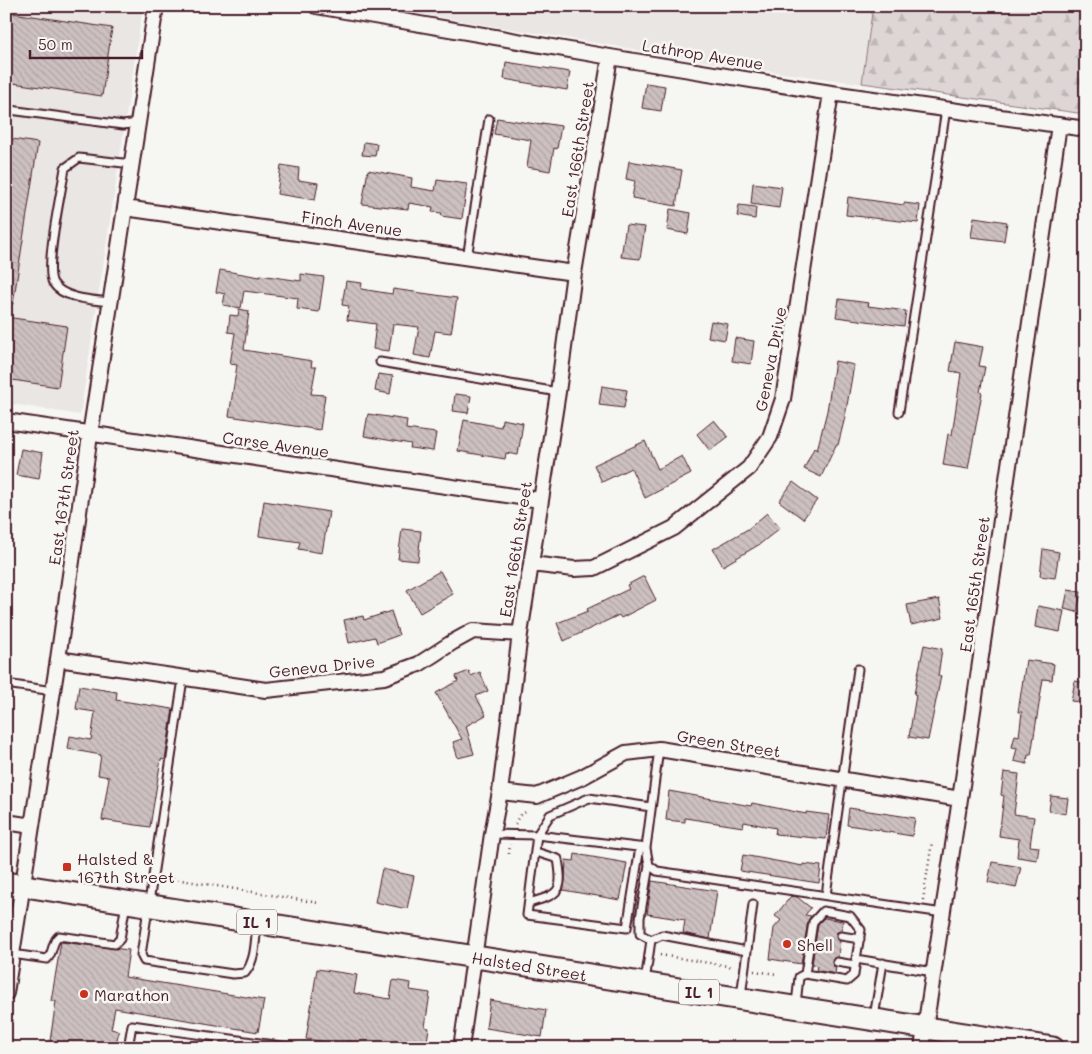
<svg xmlns="http://www.w3.org/2000/svg" width="1092" height="1054" font-family="Mali,sans-serif">
<style>
.built{fill:#e9e6e3}
.forest{fill:url(#forest-firs);stroke:#947a80}
.building{fill:url(#building-back-hatch);stroke:#4a1f2b}
.lines{fill:none;stroke-linecap:round;stroke-linejoin:round}
.service-casing{stroke:#4a1f2b;stroke-width:11}
.minor-casing{stroke:#4a1f2b;stroke-width:18}
.primary-casing{stroke:#4a1f2b;stroke-width:25}
.path{stroke:#4a1f2b;stroke-width:2.5;stroke-dasharray:1 4;stroke-linecap:butt}
.service{stroke:#f6f6f2;stroke-width:7}
.minor{stroke:#f6f6f2;stroke-width:14}
.primary{stroke:#f6f6f2;stroke-width:21}
.poi-dot{fill:#c8321e;stroke:#f6f6f2;stroke-width:2}
.labels{text-anchor:middle;dominant-baseline:central;stroke-width:5;stroke-linejoin:round;paint-order:stroke}
.shield{fill:#f6f6f2;stroke:#7e6067;stroke-width:1}
.shield-label{font-size:15px;font-weight:bold;fill:#4a1f2b}
.street-label{font-size:16px;fill:#4a1f2b;stroke:#f6f6f2}
.poi-label{font-size:16px;fill:#4a1f2b;stroke:#f6f6f2;text-anchor:start}
</style>
<defs>
<pattern id="forest-firs" width="22" height="20" patternUnits="userSpaceOnUse" patternTransform="scale(1.25)"><rect width="22" height="20" fill="#ddd6d5"/><path d="M5 1l3.5 6h-7zM16 11l3.5 6h-7z" fill="#bfb7b7"/></pattern>
<pattern id="building-back-hatch" width="6" height="6" patternUnits="userSpaceOnUse" patternTransform="scale(1.25)"><rect width="6" height="6" fill="#ccc1c0"/><path d="M-1 5l2 2M0 0l6 6M5-1l2 2" fill="none" stroke="#b1a5a5"/></pattern>
</defs>
<rect width="100%" height="100%" fill="#f6f6f2"/>
<filter id="ink" filterUnits="userSpaceOnUse"><feTurbulence type="fractalNoise" baseFrequency=".02" numOctaves="2"/><feDisplacementMap in="SourceGraphic" scale="10" xChannelSelector="R" yChannelSelector="G"/><feConvolveMatrix kernelMatrix="1 2 1 2 8 2 1 2 1" color-interpolation-filters="sRGB"/></filter>
<g filter="url(#ink)">
<!-- built -->
<path class="built" d="M6,6H143L80,415L6,403Z
M374,6H1086V114L740,67Z"/>
<!-- forest -->
<path class="forest" d="M873,6H1086L1085,114L862,83Z"/>
<!-- building -->
<path class="building" d="M6,12L112,28L102,96L6,82Z
M506,62L570,72L567,90L504,79Z
M646,83L665,86L661,111L642,108Z
M497,118L542,125V123L561,126L557,149L554,148L550,171L527,167L531,140L494,134Z
M6,138L38,143L13,304L6,303Z
M364,142L377,144L375,156L362,155Z
M629,161L682,170L676,206L632,198L635,181L626,179Z
M281,165L299,168L298,180L318,183L315,200L277,194Z
M368,170L412,178L411,187L435,191L437,180L467,184L462,219L441,216L442,213L432,212L433,207L409,203L408,209L362,204Z
M753,183L782,187L779,208L751,204Z
M848,197L904,205V203L920,205L918,223L846,215Z
M739,205L756,207L755,219L737,216Z
M670,209L691,213L688,234L667,230Z
M974,217L1007,222L1004,241L971,237Z
M626,225L645,227L640,259L621,257Z
M220,270L260,277V275L301,281V274L324,277L319,312L297,309L298,298L244,291L241,308L223,305L225,294L216,292Z
M346,281L362,283L361,289L392,294L393,289L457,298L451,333L435,331L430,358L414,355L419,327L393,324L389,351L373,349L376,324L347,320L349,306L342,305Z
M839,299L869,303L868,306L906,311L904,326L836,317Z
M239,309L249,311L244,350L312,361L311,367H316L311,394L325,395L320,430L229,416L237,365L230,364L235,333L228,332L230,315L238,316Z
M6,317L67,326L58,387L6,379Z
M711,321L728,324L725,340L708,337Z
M735,338L754,341L751,364L732,361Z
M955,342L983,347L979,366L985,367L980,392L982,393L968,469L943,465L948,434L952,435L961,373L950,371Z
M835,361L854,365L845,417L838,445H836L821,477L804,469L814,448L817,450L827,411Z
M378,374L393,376L390,394L375,391Z
M602,386L627,390L624,408L599,405Z
M455,394L471,396L468,413L453,411Z
M368,414L407,420L406,429L436,433L433,451L410,448L411,444L364,436Z
M502,419L523,423L518,455L506,453L505,459L458,451L464,420L501,427Z
M714,420L728,437L710,451L697,434Z
M645,441L658,469L682,456L691,474L645,498L631,468L602,482L594,465Z
M21,449L43,453L39,479L16,475Z
M793,482L817,500L803,519L779,501Z
M264,501L329,512L322,553L298,549L300,542L259,536Z
M767,513L780,528L760,544L723,566L713,549L748,529Z
M402,529L421,531L418,561L398,559Z
M1043,549L1059,552L1055,578L1040,576Z
M440,571L453,594L420,613L407,590Z
M644,576L656,600L621,618L619,615L564,641L557,623L588,611L587,609L629,589L627,585Z
M1068,590L1081,592L1077,612L1064,609Z
M939,599L943,618L911,625L907,605Z
M1038,606L1064,611L1060,632L1035,627Z
M391,611L399,635L377,643L375,637L349,643L344,620L363,616L364,620Z
M924,645L942,649L938,676H941L928,740L909,737L916,695L914,694Z
M1026,660L1054,664L1052,680L1043,679L1031,755H1028L1027,764L1014,761L1017,748L1012,747L1015,735L1019,736L1022,712H1018Z
M469,671L471,676L480,672L488,691L476,696L486,715L466,726L474,754L458,758L453,742L462,739L436,693L458,681L456,676Z
M1075,681L1086,683V703L1071,701Z
M79,686L117,692L116,700L173,709L165,760L161,759L150,827L102,820L109,777L98,775L101,755L68,749L70,736L91,740L95,712L76,709Z
M1004,772L1019,774L1014,814L1034,817L1030,846L1039,847L1037,860L1017,857L1019,839L999,836L1004,796L1001,795Z
M669,791L751,806L752,803L806,814V812L829,815L826,839L775,834L776,828L744,822L743,827L685,818V822L666,820Z
M1051,796L1068,798L1066,814L1049,811Z
M849,808L915,818L912,836L881,831V830L847,825Z
M575,854L627,863L620,900L563,890L565,880L566,860L574,861Z
M743,855L803,866V864L821,866L819,883L740,871Z
M992,862L1021,867L1016,888L988,882Z
M382,869L414,876L407,909L375,902Z
M652,881L717,891L710,939L683,933L685,920L647,914Z
M791,896L797,897L811,908L805,915L811,916L808,921L801,964L770,959L774,928L781,920L775,916Z
M824,918L843,921L842,931L837,932L836,936L837,940L840,941L838,957L833,958L832,962L833,966L836,967L835,974L816,970L817,966L812,965L818,924Z
M61,942L129,950L125,977L264,1000L258,1032L115,1008L111,1029L119,1031L115,1048H49L56,1001H51Z
M317,969L357,975L354,993L390,999L393,980L411,983L410,990L430,993L425,1027L429,1028L426,1048H389L347,1041L346,1045L306,1039Z
M490,1000L546,1010L542,1037L486,1028Z"/>
<g class="lines">
<!-- service casing -->
<g class="service-casing">
<path id="service" d="M10,110L123,125L138,123
M467,258L489,119
M110,302C93,300 63,299 53,283C44,268 62,189 65,168L79,158L132,164
M380,362L558,392
M899,412L946,109
M183,679L141,955L144,961L233,974L245,973C256,960 255,940 257,924
M6,684L53,691
M492,834L537,835L646,848L659,749
M640,847L627,928L527,915L537,835L550,815L589,798L651,807
M646,848L649,865L657,871L943,913
M649,865L640,918V934L651,940
M826,895L858,669
M529,903C559,894 564,893 558,859L536,852
M841,936L860,939
M747,951L753,904
M12,954L47,959C54,953 51,942 59,936L115,944L120,939L126,903
M837,962L855,965
M805,974L847,981L854,975L856,959
M645,982L651,940L662,935L747,951L741,996
M796,1004L799,977L805,974L813,922L823,911L850,916L861,930L856,959L933,972
M874,1017L883,963
M128,1048L132,1025L295,1048"/>
</g>
<!-- minor casing -->
<g class="minor-casing">
<path id="minor" d="M316,6L610,57L831,93L1086,129
M125,208L574,273
M6,421L540,500
M531,564L574,569L594,568L674,528L749,468L770,437L783,399L831,93
M58,659L266,690L384,677L419,664L453,642L473,631L520,634
M500,792L537,796L582,777L626,753L659,749L960,799
M6,822L32,826
M6,993L58,659L90,435L156,6
M461,1048L492,834L500,792L520,634L558,392L574,273L610,57
M922,1048L960,799L1059,125"/>
</g>
<!-- primary casing -->
<g class="primary-casing">
<g id="primary">
<path id="s1" d="M6,883L1053,1048"/>
</g>
</g>
<!-- path -->
<path class="path" d="M515,824C518,816 522,813 529,811
M509,854L510,844
M163,877L319,903
M923,900L932,842
M660,955L734,967
M754,971L777,974"/>
<!-- service -->
<use href="#service" class="service"/>
<!-- minor -->
<use href="#minor" class="minor"/>
<!-- primary -->
<use href="#primary" class="primary"/>
</g>
</g>
<!-- markers -->
<g class="poi-dot">
<rect x="62" y="862" width="10" height="10" rx="2.5"/>
<circle cx="787" cy="944" r="5"/>
<circle cx="84" cy="994" r="5"/>
</g>
<g class="labels">
<!-- shield labels -->
<g class="shield">
<rect x="237" y="909.5" width="40" height="25" rx="4"/>
<rect x="679" y="979.5" width="40" height="25" rx="4"/>
</g>
<g class="shield-label">
<text x="257" y="922">IL 1</text>
<text x="699" y="992">IL 1</text>
</g>
<!-- street labels -->
<g class="street-label">
<text transform="translate(703 54) rotate(9)">Lathrop Avenue</text>
<text transform="translate(577 149) rotate(-81)">East 166th Street</text>
<text transform="translate(352 223) rotate(8)">Finch Avenue</text>
<text transform="translate(770 359) rotate(-79)">Geneva Drive</text>
<text transform="translate(276 444) rotate(8)">Carse Avenue</text>
<text transform="translate(63 497) rotate(-82)">East 167th Street</text>
<text transform="translate(515 549) rotate(-81)">East 166th Street</text>
<text transform="translate(974 584) rotate(-82)">East 165th Street</text>
<text transform="translate(322 666) rotate(-6)">Geneva Drive</text>
<text transform="translate(729 743) rotate(9)">Green Street</text>
<text stroke="none"><textPath href="#s1" startOffset="530">Halsted Street</textPath></text>
</g>
<!-- poi labels -->
<g class="poi-label">
<text x="77" y="858">Halsted &amp;<tspan x="77" dy="18">167th Street</tspan></text>
<text x="797" y="944">Shell</text>
<text x="94" y="994">Marathon</text>
</g>
</g>
<!-- margin -->
<rect width="1092" height="1054" fill="none" stroke="#f6f6f2" stroke-width="25"/>
<rect x="12" y="12" width="1067" height="1029" fill="none" stroke="#4a1f2b" stroke-width="2" filter="url(#ink)"/>
<!-- scale -->
<path d="M30 50v8h112v-8" fill="none" stroke="#4a1f2b" stroke-width="2.5"/>
<text x="38" y="50" font-size="15" fill="#4a1f2b" stroke="#f6f6f2" stroke-width="4" paint-order="stroke">50 m</text>
</svg>
